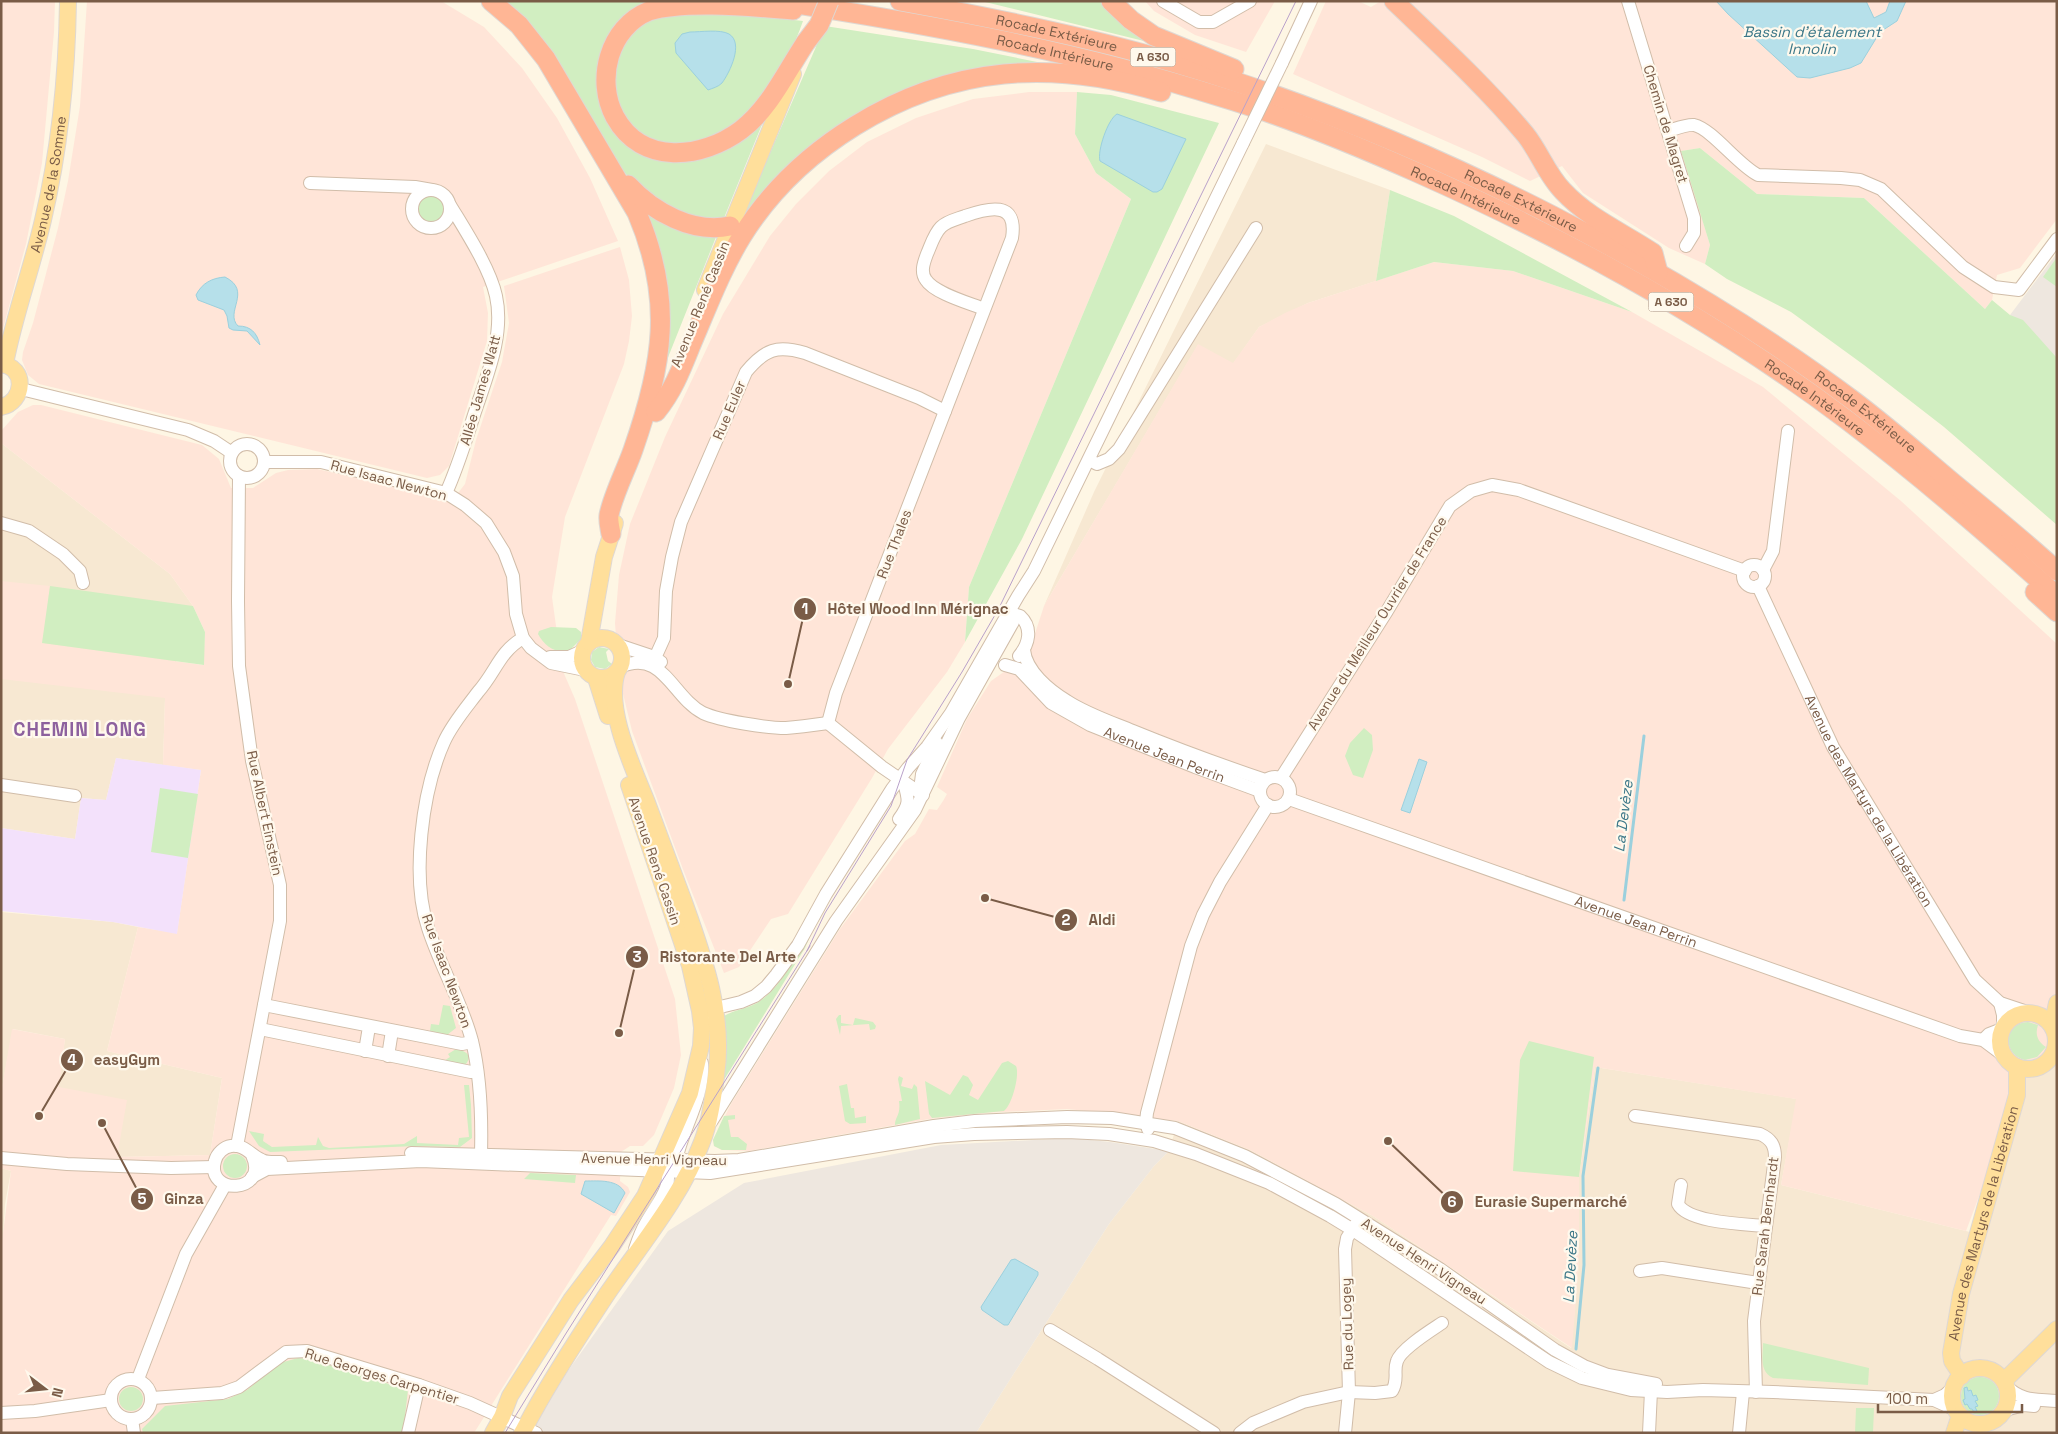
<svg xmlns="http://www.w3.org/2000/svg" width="2058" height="1434" font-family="'Space Grotesk',sans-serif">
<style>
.residential{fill:#f7e8d2}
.commercial{fill:#ffe5d8}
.industrial{fill:#eee7df}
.education{fill:#f3e1fb}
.green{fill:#d1eec1}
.water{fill:#b6e0ea;stroke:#9bd0dd}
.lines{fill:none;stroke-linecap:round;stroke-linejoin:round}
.stream{stroke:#9bd0dd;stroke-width:3}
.minor-casing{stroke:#d1bda9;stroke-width:14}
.major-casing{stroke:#dfd8d3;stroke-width:18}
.highway-casing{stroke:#dfd8d3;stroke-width:21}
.minor{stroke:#fff;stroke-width:12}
.major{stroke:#ffdf9b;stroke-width:16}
.highway{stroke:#ffb695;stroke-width:19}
.tram{stroke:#b9a1ca;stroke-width:1}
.minor-bridge-casing{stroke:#d1bda9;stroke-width:14;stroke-linecap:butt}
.highway-bridge-casing{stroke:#dfd8d3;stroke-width:21;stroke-linecap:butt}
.minor-bridge{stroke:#fff;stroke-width:12}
.highway-bridge{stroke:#ffb695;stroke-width:19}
.labels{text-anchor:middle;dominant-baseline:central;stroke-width:4.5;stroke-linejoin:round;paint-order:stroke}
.shield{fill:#fff9ed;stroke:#a28b79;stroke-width:1}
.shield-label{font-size:12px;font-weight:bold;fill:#7a5c47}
.street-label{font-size:14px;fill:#7a5c47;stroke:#fff9ed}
.water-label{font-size:15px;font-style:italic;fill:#3b7788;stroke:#fff9ed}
.district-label{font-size:19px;font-weight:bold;letter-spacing:1px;fill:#8d619e;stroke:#fff9ed}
.leader{fill:none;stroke:#7a5c47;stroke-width:2}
.callout-dot{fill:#7a5c47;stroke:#fff9ed;stroke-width:2}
.mark-label{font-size:15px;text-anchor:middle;font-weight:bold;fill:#fff}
.callout-label{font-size:15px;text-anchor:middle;font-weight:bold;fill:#7a5c47;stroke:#fff9ed;stroke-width:4.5;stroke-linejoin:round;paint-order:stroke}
</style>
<rect width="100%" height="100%" fill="#fef6e4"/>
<!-- residential -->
<path class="residential" d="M1266,144L1390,190L1376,281L1308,303L1259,327L1233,364L1198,345L1044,606L1094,492Z
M1,443L170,574L193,606L165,698L163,765L116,758L106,800L81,798L75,839L1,828Z
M1,912L113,922L138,927L107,1051L222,1078L210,1155L117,1157L58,1087L65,1039L13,1029L1,1093Z
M2054,1052L2057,1053V1433H976L1109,1224L1154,1166L1169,1151L1178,1121L1250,1150L1373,1216L1571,1348L1579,1263V1177L1595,1067L1797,1099L1781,1185L1978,1234L2017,1067Z
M1,1168L11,1171L5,1204L1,1269Z"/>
<!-- commercial -->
<path class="commercial" d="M1,1H55L54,32L42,163L26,244L1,336Z
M87,1H441L484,27L522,68L557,118L590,178L618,241L483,287L488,313L487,341L449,466L440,475L427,478L39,384L28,375L22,360L23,352L33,323L58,228L68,181L80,106Z
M1145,1H1275L1246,52L1195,35L1154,11Z
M1326,1H1358L1371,7L1381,1H2057V219L2020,268L1997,275L1992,300L1985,309L1864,198L1757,194L1700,148L1682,151L1710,245L1705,264L1669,248L1583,193L1562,166L1530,181L1482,157L1293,74Z
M1029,92H1077L1075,134L1096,173L1131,199L969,587L965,642L947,672L888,749L872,778L788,914L771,919L739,967L724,973L684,872L632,731L619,677L615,623L619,575L630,524L665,437L723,314L770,236L796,204L829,171L867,142L916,118L973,99Z
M620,247L629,280L632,316L629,341L624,364L565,517L552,597L562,669L575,699L675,999L681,1055L674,1088L654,1135L643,1146H630L621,1152L620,1181L628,1187L630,1192L616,1216L611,1215L474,1433H1L2,1241L11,1171L1,1168V1093L12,1029L65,1039L59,1087L127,1100L117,1157L210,1155L222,1078L107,1051L138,927L177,933L201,770L163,765L165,698L1,679V581L50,586L43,643L203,665L205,632L193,606L170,574L1,443V431L18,412L33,405H41L202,445L219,459L231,488H253L276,473L288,470L317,469L428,494L447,501L455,497L465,484L476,440L502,362L509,323L504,286Z
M1434,262L1513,271L1632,312L1763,387L1901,501L2057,644V1053L2054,1052L2017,1067V1095L1966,1231L1781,1185L1796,1099L1595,1067L1579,1177V1263L1572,1348L1373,1216L1250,1150L1178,1121L1067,1109L984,1113L929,1119L749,1151L722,1150L714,1146L713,1140L731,1104L840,929L905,841L915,834L929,809L937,810L943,801L947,794L937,787L967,719L991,681L1028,655L1044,606L1198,344L1233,363L1259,327L1287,312L1308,303Z"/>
<!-- industrial -->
<path class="industrial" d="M2057,253V358L2010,315Z
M1071,1138L1110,1142L1169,1151L1154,1166L1109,1224L976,1433H532L536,1426L534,1423L535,1417L668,1231L744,1183L941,1145Z"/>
<!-- education -->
<path class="education" d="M116,758L201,770L177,934L113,922L1,911V828L75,839L81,798L106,800Z"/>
<!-- green -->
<path class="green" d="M500,1H657L641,7L599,90L660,159L682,162L705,157L765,117L724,218L709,223L669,209L628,177Z
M981,1H1104L1148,42Z
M680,11L719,12L803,21C785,73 745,142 683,145C671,146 654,144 644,136C604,106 605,43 650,19C658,14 671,13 680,11Z
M825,26L973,49L1057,66L897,97L735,234Z
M1077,92L1111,95L1219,123L1022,539L965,642L969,587L1131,199L1096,173L1075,134Z
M1700,148L1757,194L1864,198L1985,309L1992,300L2010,315L2023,320L2057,358V525L1944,427L1864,365L1791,312L1727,279L1705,264L1710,245L1681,151Z
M1390,190L1454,216L1632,312L1513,271L1434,262L1376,281Z
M418 209a13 13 0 1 1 26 0a13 13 0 1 1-26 0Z
M641,208L716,237L659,380Z
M2057,257V287L2043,277Z
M50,586L193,606L205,632L204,665L42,643Z
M551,627L576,628L581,632V639L570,650C556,654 545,647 538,634L539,631Z
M599,647L609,649L606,652L608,661L612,664L605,669L595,667L591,660L592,652Z
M1364,728L1372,735L1373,750L1363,778L1353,775L1345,756L1350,743Z
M160,788L198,794L188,858L151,852Z
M812,932L805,948L719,1088L724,1016C734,1010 746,1009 757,1003C783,987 794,955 812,932Z
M443,1005L450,1006L456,1028L447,1035L430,1031L431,1024L439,1025Z
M839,1015H841V1023L853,1025L855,1018L873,1022L876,1026L875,1029L870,1030L869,1024L841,1026L840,1035L836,1019Z
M2028,1022L2038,1025C2035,1034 2037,1041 2046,1047L2037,1057L2025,1060C2002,1054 2003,1023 2028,1022Z
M1529,1041L1594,1057L1579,1177L1513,1171L1520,1060Z
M456,1049C465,1051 473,1054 466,1064L462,1065L442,1062L450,1057L448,1054Z
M1008,1061L1016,1066C1020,1075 1012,1105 1004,1111L932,1118L929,1114L925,1081L950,1095L963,1075L968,1077L973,1085L969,1095L978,1100L1002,1063Z
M899,1076L903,1078L901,1086L912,1089L914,1084L917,1087L920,1119L895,1125C895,1116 901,1116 899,1101H902L898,1079Z
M847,1084L851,1108H854L855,1118L866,1116V1123L850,1124L845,1121L839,1086Z
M464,1085H469L471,1105L472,1138L460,1147L416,1146L270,1152L259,1146L249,1131L264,1134L263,1141L272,1147L316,1145L318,1137L323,1146L329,1148L404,1144L417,1136V1143L458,1145L459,1138L469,1137Z
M735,1115V1119L728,1120L731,1137H738L747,1144L746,1150H722L714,1146L713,1140L724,1116Z
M223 1166a12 12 0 1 1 24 0a12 12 0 1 1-24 0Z
M530,1173L576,1175L575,1183L524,1179Z
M1763,1343L1869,1368L1868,1385L1773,1378C1759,1371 1763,1357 1763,1343Z
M298,1358L310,1359L408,1390L403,1433H143L142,1429L165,1406L228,1399L247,1390L280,1363Z
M1961 1396a19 19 0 1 1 38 0a19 19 0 1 1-38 0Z
M119 1399a12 12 0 1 1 24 0a12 12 0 1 1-24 0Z
M1856,1408H1874L1873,1433H1855Z"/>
<!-- water -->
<path class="water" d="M1716,1H1866L1874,18L1886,12L1890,1H1906L1897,21L1880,32L1861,63L1850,68L1810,78L1797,77L1728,14Z
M690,32C701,32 720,29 729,34C744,43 730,72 722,83C718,87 713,88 708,90L676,53L675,43L682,34Z
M1117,114L1186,139L1162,189L1157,192H1153L1100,161C1097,151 1108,119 1117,114Z
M225,277C253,291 224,312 238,326C251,326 257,333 260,345L247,331L233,330L229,328L227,316L224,310L198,300L196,295C202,283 212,278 225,277Z
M1419,759L1427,762L1410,813L1401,810Z
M585,1181C599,1181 618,1179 625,1193L614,1213L581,1194Z
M1015,1259L1038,1272V1275L1008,1325H1004L982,1310L981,1307L1011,1260Z
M1967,1387L1968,1391L1971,1390L1973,1396L1976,1395L1978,1400L1975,1401L1978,1406L1975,1407L1977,1411L1974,1412L1972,1409H1970L1967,1404L1965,1405L1963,1400L1965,1399L1964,1388Z"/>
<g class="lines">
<!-- stream -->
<path class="stream" d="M1624,900L1644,736
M1576,1349L1584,1265L1583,1176L1598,1068"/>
<!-- minor casing -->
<g class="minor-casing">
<g id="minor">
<path d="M1163,1L1199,22H1213L1250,1"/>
<path d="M1628,1L1694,218V233L1686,246"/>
<path d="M1282,63L1311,1"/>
<path d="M1668,131C1675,129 1687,124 1694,125C1712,129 1738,165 1758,175L1841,178L1860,180L1881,189L1963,267L1994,287L2019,290L2057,239"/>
<path d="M310,183L415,187L432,190"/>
<circle cx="431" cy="209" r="19"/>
<path d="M21,389L188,430L214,441L232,453"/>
<circle cx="247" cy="461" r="17"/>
<path d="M1089,460L1097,464L1109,459L1119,449L1256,228"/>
<path d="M264,462H321L446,493L465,505L486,523L504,552L513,576L516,614L523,638L531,648L551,663L585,670"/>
<path d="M446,493C457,469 465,443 473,418C485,380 505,337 496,296C490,268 465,230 450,205"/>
<path d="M1,523L29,531L63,554L80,571L83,583"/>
<circle cx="1754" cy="576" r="11"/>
<path d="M1763,570L1773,551L1788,431"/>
<path id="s1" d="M1758,586L1833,747L1975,980L2000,1003L2027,1012"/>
<path d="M1006,618L1013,614L1020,616C1033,628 1029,644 1019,656"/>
<path d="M618,645L651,656L661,662"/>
<path d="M1024,650C1026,671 1049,690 1067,701C1087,714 1111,722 1133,731C1177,749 1221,765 1265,780"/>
<path d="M550,657H569L582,651"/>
<path d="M655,658L664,638L666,591L672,557L681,522L746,372C765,349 777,345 805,353L919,398L945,411"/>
<path id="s2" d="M1005,665L1019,669L1051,703L1090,725L1195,767L1260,791"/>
<path d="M620,667C663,648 672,697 703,713C721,721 767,728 786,728C800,727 814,725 828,723"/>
<circle cx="1275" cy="792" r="15"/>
<path d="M1281,778L1387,611L1450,506L1471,491L1492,485L1519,490L1745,571"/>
<path d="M921,782L922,774L937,743"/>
<path d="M1,785L75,796"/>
<path d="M923,795L882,767L828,723L836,693L1012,238C1018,200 988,208 965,216C957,219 947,221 941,227C934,234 931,245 927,254C924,262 920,272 926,280C934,293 969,303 984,309"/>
<path id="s3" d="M1289,799L1960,1036L1983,1040L2003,1055"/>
<path d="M899,819C910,804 909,800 904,783"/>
<path d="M2000,1003L2003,1015V1027"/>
<path d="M264,1005L462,1044L472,1042"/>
<path d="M708,1014L716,1008L741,1002L755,996L766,987L776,975L798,945L826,894L892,789L908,768L927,747L951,713L1018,596L1034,571L1243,143"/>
<path d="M260,1029L471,1072L477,1071"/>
<path d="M1983,1040L1989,1034L2002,1029"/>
<path d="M365,1051L369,1027"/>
<path d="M388,1056L392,1031"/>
<path d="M1635,1116L1760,1134C1771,1139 1775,1145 1775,1157L1754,1321L1756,1392"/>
<path d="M711,1122L836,921L915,810L959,718L1013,622"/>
<path d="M1148,1129L1146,1122L1147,1113L1191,946L1203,915L1220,882L1268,805"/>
<path d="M237,1146L280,921V885L252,761L239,666L238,601L239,476"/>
<path d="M411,1153L715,1161L739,1160L934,1126L975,1121L1067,1117L1112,1118L1175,1128L1245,1156L1336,1204L1440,1269L1555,1350L1584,1366L1608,1375L1656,1384"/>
<path d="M481,1154C482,1116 481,1078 472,1041C462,1002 440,966 428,928C411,877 422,791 444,742C452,724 466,708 478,692C496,672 499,652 523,638"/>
<path d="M252,1155C270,1194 205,1196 215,1161C217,1153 224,1147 231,1146C245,1144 251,1156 262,1160C268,1163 274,1162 281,1162"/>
<path d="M1,1158L67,1164L171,1168L214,1167"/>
<path d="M680,1167L676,1160C683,1127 704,1098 702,1063"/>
<path d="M252,1177L267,1169L421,1161L710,1173L934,1137L974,1134L1067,1132L1109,1134L1154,1141L1196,1154L1269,1183L1330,1216L1353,1230L1549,1362L1582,1378L1631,1390L1667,1392L1703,1390L1773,1392L1934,1400L1956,1410"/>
<path d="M1681,1185L1678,1204C1688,1223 1745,1224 1766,1226"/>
<path d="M635,1249C638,1240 641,1231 646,1223C655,1206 675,1185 666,1165"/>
<path d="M1640,1271L1662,1268L1758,1283"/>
<path d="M1050,1330L1098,1359L1214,1433"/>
<circle cx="131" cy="1399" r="20"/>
<path d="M138,1379L186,1254L225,1185"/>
<path d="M2006,1386C2023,1402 2036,1399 2057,1401"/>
<path d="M152,1398L222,1393L239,1387L286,1352L307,1351L419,1385L470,1403L536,1433"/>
<path d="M1934,1400L1945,1395L1954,1387"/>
<path d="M2005,1410L2024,1405L2034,1406"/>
<path d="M1,1413L35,1411L111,1400"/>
<path d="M132,1419L134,1433"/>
<path d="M408,1433L419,1385"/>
<path d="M1240,1433L1253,1423L1303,1402L1349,1392L1375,1393L1392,1391C1399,1379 1393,1372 1397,1361C1401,1349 1430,1331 1442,1323"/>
<path d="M1345,1433L1349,1392L1345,1249L1347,1238L1356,1224"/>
<path d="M1649,1433L1651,1391"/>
<path d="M1739,1433L1743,1392"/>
</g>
</g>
<!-- major casing -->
<g class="major-casing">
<g id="major">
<path d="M705,290L793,74"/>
<path d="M1,364C27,367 25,402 1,407"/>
<path id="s4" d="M5,364C14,316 32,268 43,220C60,148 67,75 68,1"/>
<circle cx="602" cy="658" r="20"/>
<path d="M589,642L604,557L615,523"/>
<path d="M596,678L608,716"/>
<circle cx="2028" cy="1041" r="28"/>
<path d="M2054,1030V1017L2057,1003"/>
<circle cx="1980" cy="1396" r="28"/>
<path id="s5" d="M1962,1376L1952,1361L1951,1353L1961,1294L2017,1095V1067"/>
<path d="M2004,1381L2057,1329"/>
<path d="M493,1433L502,1417L510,1396L571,1300L612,1246L645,1196L690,1093L701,1046L702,1028L700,1011L690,966L629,785"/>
<path d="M522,1433C526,1426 530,1418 534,1411C556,1371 582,1332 607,1294C640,1246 682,1196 702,1142C710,1122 713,1098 716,1076C725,1015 704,958 684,902C671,868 659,834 646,800C632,765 605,708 617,672"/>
<path d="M1954,1433L1960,1415"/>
</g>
</g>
<!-- highway casing -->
<g class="highway-casing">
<g id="highway">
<path d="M491,1L519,25L546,59L637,213C674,300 663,364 633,450C626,470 613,495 609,515C608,521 610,528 611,534"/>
<path id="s6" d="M778,1C928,24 1076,51 1221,97C1288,117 1353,144 1416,172C1567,239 1715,320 1847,420C1919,475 1989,535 2057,596"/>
<path id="s7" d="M900,1C982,16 1064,32 1144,54C1286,93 1422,149 1553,216C1658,270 1761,331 1855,402C1888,427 1920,455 1952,482C1987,511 2023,540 2057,571"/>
<path d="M1111,1L1131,20L1154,36L1234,69"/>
<path d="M1394,1C1439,44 1485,86 1525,134C1539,151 1547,175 1563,191C1588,218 1623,233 1653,253L1658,272"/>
<path d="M793,10C754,7 685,0 649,11C609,27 595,80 615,117C642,166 702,159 741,130C770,108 786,72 806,42"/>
<path d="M628,185C653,212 693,234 730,226"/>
<path d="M656,412C673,391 681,370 691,345C707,308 721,270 742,236C797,148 901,84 1004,74C1057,69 1111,77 1161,92"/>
<path d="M2035,592L2057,612"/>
</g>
</g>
<!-- minor -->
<use href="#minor" class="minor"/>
<!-- major -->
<use href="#major" class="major"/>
<!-- highway -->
<use href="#highway" class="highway"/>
<!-- tram -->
<path class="tram" d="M807,951L825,913L891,806L907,760L962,672L999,608L1296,1
M505,1433L565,1335L810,946"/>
<!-- minor-bridge casing -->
<g class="minor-bridge-casing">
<path id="minor-bridge" d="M1243,143L1282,63"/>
</g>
<!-- highway-bridge casing -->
<g class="highway-bridge-casing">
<path id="highway-bridge" d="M806,42L819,25L829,1"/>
</g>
<!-- minor-bridge -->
<use href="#minor-bridge" class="minor-bridge"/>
<!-- highway-bridge -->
<use href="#highway-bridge" class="highway-bridge"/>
</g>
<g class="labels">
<!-- shield labels -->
<g class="shield">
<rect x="1130.5" y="47.5" width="45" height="19" rx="4"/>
<rect x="1648.5" y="292.5" width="45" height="19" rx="4"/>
</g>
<g class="shield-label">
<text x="1153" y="57">A 630</text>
<text x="1671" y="302">A 630</text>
</g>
<!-- street labels -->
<g class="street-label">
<text stroke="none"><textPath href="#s7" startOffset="160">Rocade Extérieure</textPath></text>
<text stroke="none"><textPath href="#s6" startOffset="282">Rocade Intérieure</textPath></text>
<text transform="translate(1666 124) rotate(73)">Chemin de Magret</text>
<text stroke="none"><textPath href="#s4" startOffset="185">Avenue de la Somme</textPath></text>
<text stroke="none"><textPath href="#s6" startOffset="718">Rocade Intérieure</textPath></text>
<text stroke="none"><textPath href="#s7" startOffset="655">Rocade Extérieure</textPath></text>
<text transform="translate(700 304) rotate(-68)">Avenue René Cassin</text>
<text transform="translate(480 390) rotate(-74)">Allée James Watt</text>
<text stroke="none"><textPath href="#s6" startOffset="1122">Rocade Intérieure</textPath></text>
<text transform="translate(729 410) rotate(-67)">Rue Euler</text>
<text stroke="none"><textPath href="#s7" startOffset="1060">Rocade Extérieure</textPath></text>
<text transform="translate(389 480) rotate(15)">Rue Isaac Newton</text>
<text transform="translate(894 544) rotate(-69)">Rue Thales</text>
<text transform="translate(1377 623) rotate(-58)">Avenue du Meilleur Ouvrier de France</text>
<text stroke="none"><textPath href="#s2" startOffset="186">Avenue Jean Perrin</textPath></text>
<text stroke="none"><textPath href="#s1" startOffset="242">Avenue des Martyrs de la Libération</textPath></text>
<text transform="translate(265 813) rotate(78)">Rue Albert Einstein</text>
<text transform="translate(655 861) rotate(71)">Avenue René Cassin</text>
<text stroke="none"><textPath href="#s3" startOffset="368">Avenue Jean Perrin</textPath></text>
<text transform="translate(447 971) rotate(70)">Rue Isaac Newton</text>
<text transform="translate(654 1159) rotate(1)">Avenue Henri Vigneau</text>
<text stroke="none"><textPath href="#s5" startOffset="160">Avenue des Martyrs de la Libération</textPath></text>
<text transform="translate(1765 1226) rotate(-83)">Rue Sarah Bernhardt</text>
<text transform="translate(1424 1261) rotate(33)">Avenue Henri Vigneau</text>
<text transform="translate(1347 1324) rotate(-92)">Rue du Logey</text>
<text transform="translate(382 1376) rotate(17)">Rue Georges Carpentier</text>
</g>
<!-- water labels -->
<g class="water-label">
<text x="1812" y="31">Bassin d'étalement<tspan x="1812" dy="17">Innolin</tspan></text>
<text transform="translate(1623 816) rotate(-83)">La Devèze</text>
<text transform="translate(1570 1267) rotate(-87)">La Devèze</text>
</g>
<!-- district labels -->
<g class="district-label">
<text x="80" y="729">CHEMIN LONG</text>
</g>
</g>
<!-- callouts -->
<path class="leader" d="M788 684L805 609M985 898L1066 920M619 1033L637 957M39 1116L72 1060M102 1123L142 1199M1388 1141L1452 1202"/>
<g class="callout-dot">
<circle cx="788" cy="684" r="5"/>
<circle cx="985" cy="898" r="5"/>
<circle cx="619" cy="1033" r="5"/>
<circle cx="39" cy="1116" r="5"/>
<circle cx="102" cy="1123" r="5"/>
<circle cx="1388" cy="1141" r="5"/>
<circle cx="805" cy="609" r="12"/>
<circle cx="1066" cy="920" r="12"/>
<circle cx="637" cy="957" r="12"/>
<circle cx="72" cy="1060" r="12"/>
<circle cx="142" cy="1199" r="12"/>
<circle cx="1452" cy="1202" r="12"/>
</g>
<g class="mark-label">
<text x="805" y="614">1</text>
<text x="1066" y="925">2</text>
<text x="637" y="962">3</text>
<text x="72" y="1065">4</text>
<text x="142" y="1204">5</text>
<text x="1452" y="1207">6</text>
</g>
<g class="callout-label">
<text x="918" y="614">Hôtel Wood Inn Mérignac</text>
<text x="1102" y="925">Aldi</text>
<text x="728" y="962">Ristorante Del Arte</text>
<text x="127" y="1065">easyGym</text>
<text x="184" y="1204">Ginza</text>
<text x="1551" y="1207">Eurasie Supermarché</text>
</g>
<!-- border -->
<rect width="2058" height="1434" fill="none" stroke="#7a5c47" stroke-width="5"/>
<!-- north arrow -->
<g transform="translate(45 1389) rotate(106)" stroke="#fff9ed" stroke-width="4" paint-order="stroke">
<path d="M0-4L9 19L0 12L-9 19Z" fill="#7a5c47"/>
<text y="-8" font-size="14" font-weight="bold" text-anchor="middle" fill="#7a5c47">N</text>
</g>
<!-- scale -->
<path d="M1878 1404v8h144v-8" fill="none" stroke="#7a5c47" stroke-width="2.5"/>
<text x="1886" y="1404" font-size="15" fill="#7a5c47" stroke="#fff9ed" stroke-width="4" paint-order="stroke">100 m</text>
</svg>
